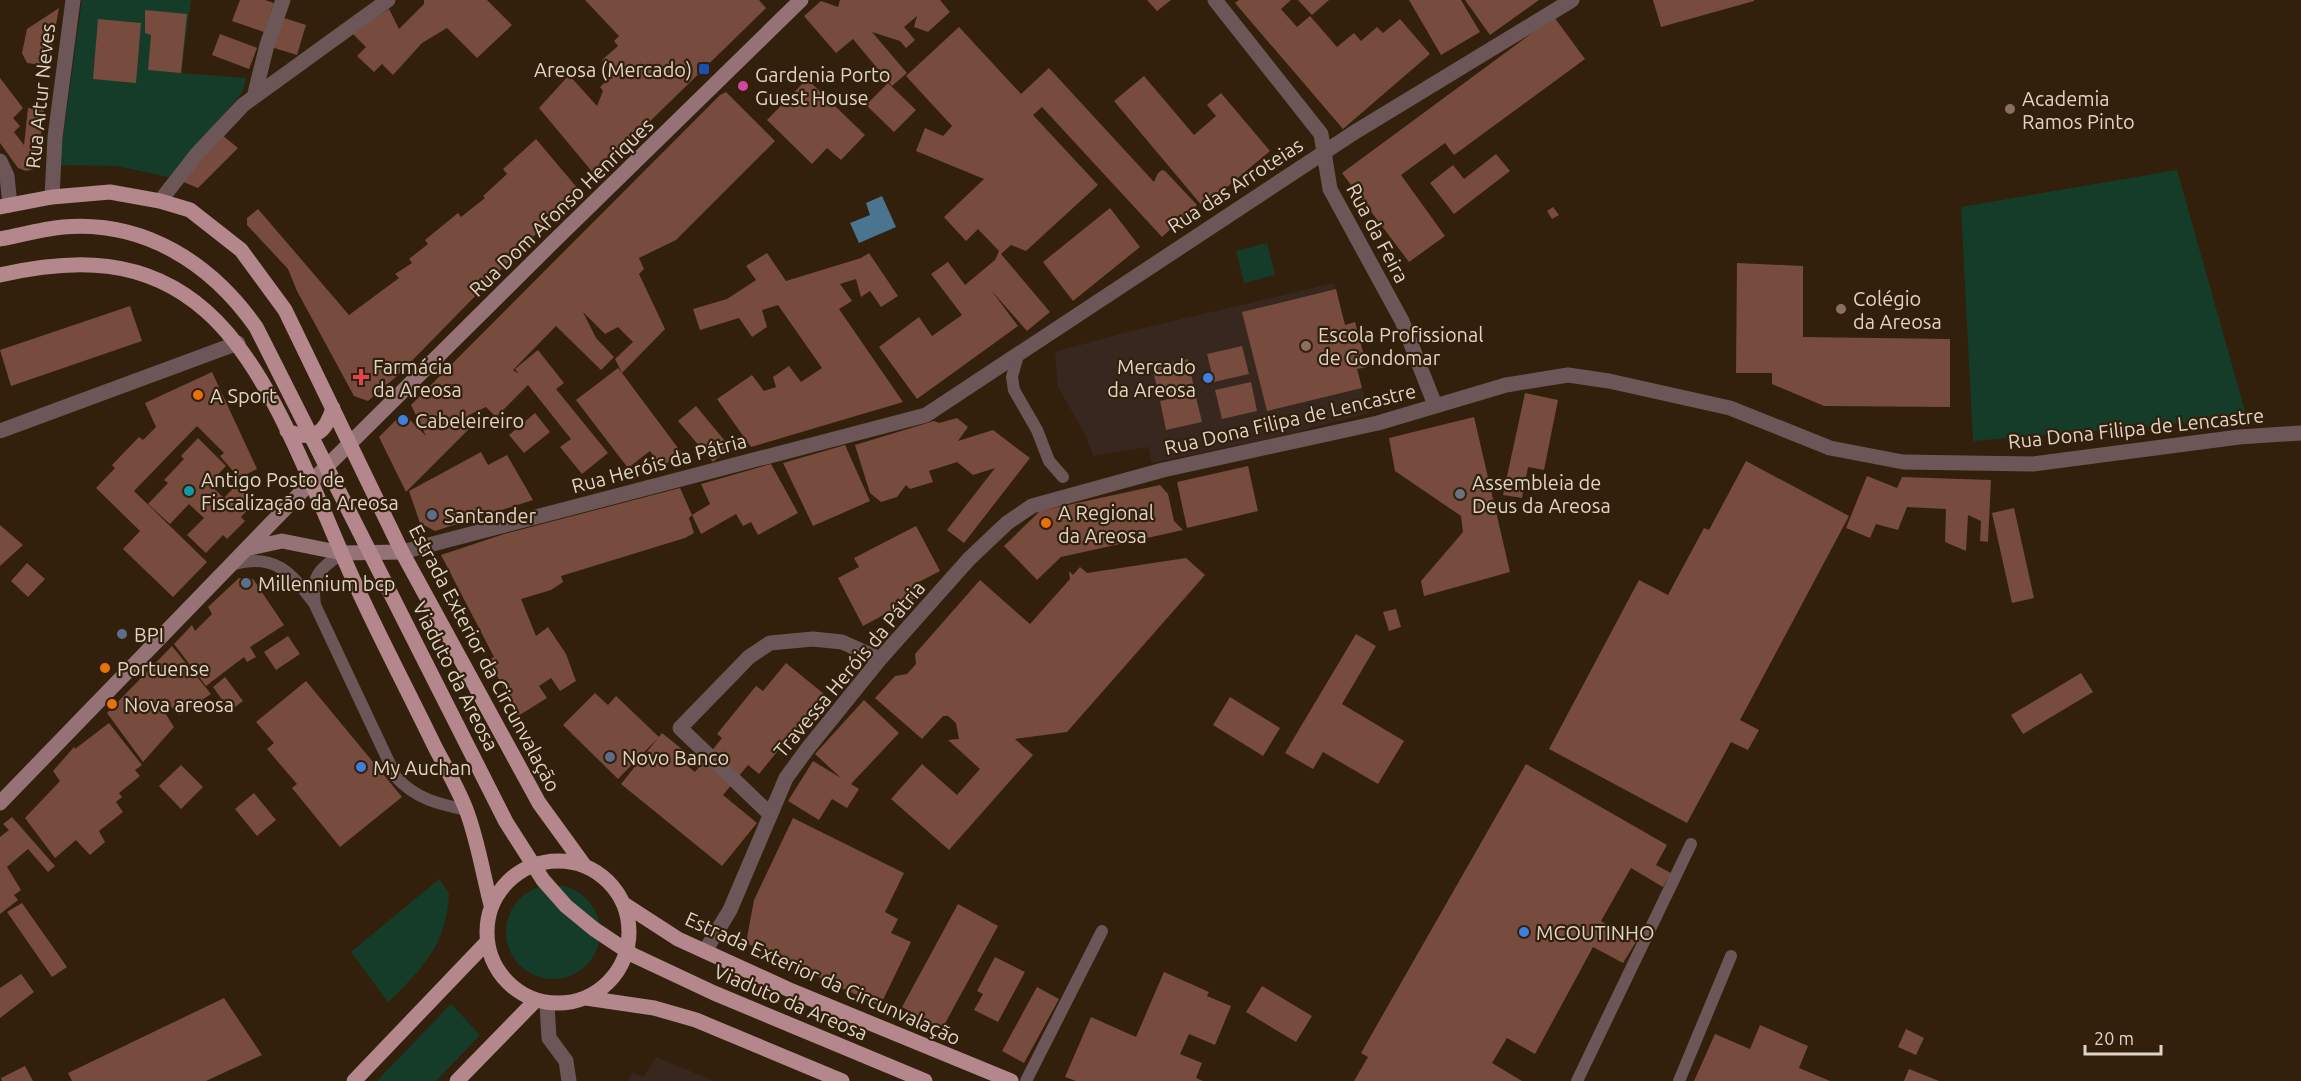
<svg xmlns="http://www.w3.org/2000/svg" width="2301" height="1081" font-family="Ubuntu,sans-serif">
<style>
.commercial{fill:#38271e}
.green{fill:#153c29}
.water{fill:#4a7490}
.building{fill:#774b3e}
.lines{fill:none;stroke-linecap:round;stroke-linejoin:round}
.lane{stroke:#6c5658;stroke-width:12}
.street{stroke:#6c5658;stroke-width:15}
.secondary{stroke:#947276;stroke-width:15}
.primary{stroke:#b3878c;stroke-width:15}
.primary-bridge{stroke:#b3878c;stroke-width:15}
.transit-dot{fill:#1a4fb4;stroke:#32200c;stroke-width:2}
.hotel-dot{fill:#d1479c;stroke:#32200c;stroke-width:2}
.education-dot{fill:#8d6e63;stroke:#32200c;stroke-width:2}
.health-dot{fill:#e0444e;stroke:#32200c;stroke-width:2}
.shop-dot{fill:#3f7fe0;stroke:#32200c;stroke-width:2}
.food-dot{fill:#e8710a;stroke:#32200c;stroke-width:2}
.culture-dot{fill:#0f9aa8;stroke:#32200c;stroke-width:2}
.worship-dot{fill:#6b7280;stroke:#32200c;stroke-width:2}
.service-dot{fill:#5c6f8a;stroke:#32200c;stroke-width:2}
.labels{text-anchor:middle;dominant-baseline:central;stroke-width:4.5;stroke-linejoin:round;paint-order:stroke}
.poi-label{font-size:20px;fill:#dfd4c7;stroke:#32200c;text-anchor:start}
.street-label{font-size:20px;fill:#dfd4c7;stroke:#32200c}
</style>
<rect width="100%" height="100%" fill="#32200c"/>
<!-- commercial -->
<path class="commercial" d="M1334,283L1345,325L1355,322L1367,367L1357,370L1369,413L1277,437L1152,463L1148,447L1093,456L1086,436L1058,387L1055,352L1131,331Z
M656,1057L714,1081H628L632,1073L644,1077Z"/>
<!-- green -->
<path class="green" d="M82,0H191L181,73L246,78L243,91L172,178L117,166L59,165Z
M2177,170L2247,418L1973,441L1961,207Z
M1267,243L1275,275L1244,283L1236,251Z
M439,879L449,893C447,943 423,969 388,1002L351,952Z
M506 932a47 47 0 1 1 94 0a47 47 0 1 1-94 0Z
M451,1004L480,1035L436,1081H377Z"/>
<!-- water -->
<path class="water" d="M882,196L896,227L859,243L850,223L870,215L866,203Z"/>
<!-- building -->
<path class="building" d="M240,0H265L274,3L264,32L232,21Z
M424,0H487L512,25L477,58L447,28L422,43L393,75L382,64L374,72L357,56L366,47L352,33L389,9L399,29L424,4Z
M585,0H759L766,8L637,134L635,130L627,142L594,174L539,108L569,75L597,106L603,91L600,87L614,74L602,60L618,46L614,41L619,36Z
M840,0H940L950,12L928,32L914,27L917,16L904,27L915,40L906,48L900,41L872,32L907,73L892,86L853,39L836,53L804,16L821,1L838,7Z
M1147,0H1171L1157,11Z
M1239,0H1291L1281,9L1297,27L1310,16L1337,47L1354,33L1361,41L1377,27L1383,33L1400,19L1430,54L1343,129L1235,3Z
M1298,0H1329L1312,15Z
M1409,0H1461L1480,32L1441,55Z
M1465,0H1539L1490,35Z
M1653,0H1754V1L1661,27Z
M59,8L50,58L41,65L27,63L22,53L27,29Z
M145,10L187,14L181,73L148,70L151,35L145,33Z
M281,17L306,25L297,55L271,47Z
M1554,17L1585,59L1454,155L1445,143L1401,175L1445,236L1409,262L1342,173Z
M98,19L141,23L136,83L93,79Z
M959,27L1021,94L1049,68L1154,182L1158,173L1162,170L1165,171L1197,205L1162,237L1042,107L1033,115L1098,185L1026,251L1011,245L1001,254L1050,312L1027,331L991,290L1018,326L917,399L879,347L919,317L932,336L962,315L931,274L948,262L965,285L995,260L999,251L978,229L966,241L944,217L984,179L916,151L925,128L943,136L952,126L906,76Z
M220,34L257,48L249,69L212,55Z
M1144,76L1194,135L1216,116L1207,105L1221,93L1270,151L1203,207L1114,101Z
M0,78L23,108L13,118L20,126L14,132L24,145L28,108L44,109L38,162L34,169L26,171L18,168L0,143Z
M807,79L865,135L841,160L827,148L812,164L767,120Z
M888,83L916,110L894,132L866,105Z
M726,92L775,141L676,240L639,258L644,269L639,274L665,329L622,373L681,452L662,467L650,451L628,468L576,400L618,368L622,373L615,359L633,342L618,327L605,334L583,312L596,338L614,357L601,370L556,326L513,370L519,374L515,369L538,350L564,383L556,389L608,453L582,474L560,447L571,439L528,385L496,417L486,407L469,415L473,425L406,492L379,437L403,413L426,436L411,405L720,95Z
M222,135L238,148L198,188L181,181Z
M536,139L579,190L397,376L368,401L354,396L297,291L288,269L247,225V218L258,209L349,315L399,278L395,274L412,263L409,259L428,244L425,240L458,213L461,217L485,198L483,196L507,174L503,169Z
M1496,154L1510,171L1454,214L1430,183L1453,165L1464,179Z
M1553,207L1559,215L1552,219L1547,211Z
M1110,208L1140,247L1073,301L1043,262Z
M767,253L786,281L861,258L869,253L898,296L881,307L870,291L861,297L856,279L840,284L852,301L839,309L903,402L751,447L717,399L752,375L764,391L776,387L773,377L789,366L801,382L822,368L778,305L762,310L767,327L752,337L739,318L700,330L693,309L727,299L756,280L746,266Z
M1737,263L1803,266V337L1950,339V407L1824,406L1772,384V373H1736Z
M1336,289L1345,325L1355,322L1367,367L1357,369L1362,388L1267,411L1242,312Z
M130,306L142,341L11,386L0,350Z
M1242,346L1249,374L1214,382L1207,354Z
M1188,359L1194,388L1159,395L1152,367Z
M212,372L257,469L239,478L220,456L224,453L197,426L134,491L207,562L173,597L123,549L140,531L96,488L115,468L112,465L139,437L143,440L156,427L145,403Z
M1251,382L1257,411L1222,419L1215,390Z
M1195,393L1202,422L1166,430L1160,401Z
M1525,393L1558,400L1544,470L1528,467L1522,498L1503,495Z
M696,406L730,447L713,462L678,421Z
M535,413L550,432L524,453L509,435Z
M1474,417L1510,572L1424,596L1421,581L1463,532L1461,516L1395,471L1389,438Z
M957,418L968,427L958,441L993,430L1030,458L964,543L947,530L995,468L973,475L957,462L929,471L933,482L910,489L906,485L897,497L881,502L870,493L855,445L934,421L939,423Z
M198,438L226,466L209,484L224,498L239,482L257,500L241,517L245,521L227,539L223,535L206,553L187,535L204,518L189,504L170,524L148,504L168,483L164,480L184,459L181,456Z
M845,445L870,501L813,526L783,463Z
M481,452L488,465L507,455L533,500L435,531L420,523L409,491Z
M1746,461L1849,516L1740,720L1759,730L1748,750L1731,742L1687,823L1549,749L1639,580L1668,595L1704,528L1709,530Z
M771,464L798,513L758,535L751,522L743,526L736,514L701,534L692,515L710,504L701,484Z
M1248,466L1258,511L1187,528L1177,482Z
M1867,476L1897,488L1902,477L1991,480L1988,542L1980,541L1981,521L1968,515L1966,551L1945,542L1946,509L1907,507L1898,530L1876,524L1870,538L1846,528Z
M1160,485L1168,494L1174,521L1183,530L1061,557L1037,580L1004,546L1040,511Z
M680,488L692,515L689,518L694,533L685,538L561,576L563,582L551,590L521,599L536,636L548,627L566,654L576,681L560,691L551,678L539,686L547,698L518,716L489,660L494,657L441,555L504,534Z
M2014,508L2034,598L2012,603L1992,513Z
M0,525L23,545L0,566Z
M916,526L940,571L913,585L919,596L863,626L838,578L859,567L854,558Z
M1186,558L1205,575L1067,732L1015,739L1033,755L949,850L891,799L922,764L957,795L980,769L948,740L959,739L956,723L948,716H943L922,739L875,698L895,676L907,674L916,664L915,654L980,580L1030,624L1070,579L1069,571L1073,575L1080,567L1087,573Z
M27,563L45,579L28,597L11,581Z
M239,578L253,579L284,625L250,647L256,657L247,662L244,657L206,686L174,644L192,625L195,631L212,614L208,607Z
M1396,609L1401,627L1389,631L1383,612Z
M1356,634L1376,646L1342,704L1404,741L1378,784L1323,752L1313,769L1285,753Z
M288,636L300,654L276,670L264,652Z
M172,646L211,694L179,715L164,699L158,702L174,727L143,762L107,713Z
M786,663L824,694L759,774L748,765L723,795L757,823L722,866L621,784L662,733L688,754L681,761L695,772L722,738L717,734L756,686L763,691Z
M2081,673L2093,692L2023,734L2011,715Z
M225,677L243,701L227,713L220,703L223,701L213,687Z
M306,681L402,797L340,847L292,788L297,784L267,749L274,743L256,722Z
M595,693L608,705L616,696L659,737L618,779L563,725Z
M1230,697L1280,728L1263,756L1213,725Z
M864,700L899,733L851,784L859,789L847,808L832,799L819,820L788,801L813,761L841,778L815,754Z
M109,723L142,765L135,770L140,776L119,793L122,797L116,802L123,812L99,831L105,842L90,855L76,840L55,858L25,818L60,781L53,771L74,747L75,749Z
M1526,764L1667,845L1656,865L1671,873L1663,887L1631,868L1601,921L1636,942L1623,963L1593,947L1535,1054L1507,1038L1492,1063L1522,1081H1354L1368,1057L1361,1053Z
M181,765L203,787L181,809L159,786Z
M254,793L276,820L257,836L235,809Z
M12,817L55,866L48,872L28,849L7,867L21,890L14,895L18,900L0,914V837L9,830L3,824Z
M793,818L904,873L885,912L898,919L891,933L911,942L880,1006L746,943L754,900Z
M22,903L67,967L52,977L7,912Z
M958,904L998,926L942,1029L902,1007Z
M995,957L1025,972L998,1022L974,1010L983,994L977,991Z
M1164,972L1209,992L1207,996L1231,1006L1215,1045L1189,1034L1180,1054L1202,1063L1196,1078L1203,1081H1076L1065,1077L1091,1017L1136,1037Z
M21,974L34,992L0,1018V988Z
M1262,986L1312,1016L1296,1042L1246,1012Z
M1037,987L1059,999L1024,1063L1002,1051Z
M224,998L262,1055L206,1081H72L68,1073Z
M1760,1025L1808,1046L1799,1068L1830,1081H1694L1715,1034L1750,1049Z
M1906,1029L1924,1038L1916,1055L1898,1047Z
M25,1066L33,1081H2L1,1078Z
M1909,1069L1939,1081H1904Z"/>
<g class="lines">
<!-- lane -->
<path class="lane" d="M1018,355L1012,377L1014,390L1037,430L1049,461L1063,477
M342,553C319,570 311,574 315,605L396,777C416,799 438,804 467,810
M234,564C274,553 291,572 314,603
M1026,1081L1102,931
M1577,1081L1691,844
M1679,1081L1731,956"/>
<!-- street -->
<path class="street" d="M1215,0L1321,134L1330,189L1402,321L1435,405
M254,97L267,45L283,0
M0,161L7,176L10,205
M52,197L55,137L73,0
M160,201L196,155L243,105L388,0
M0,431L238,343
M402,552L926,415L1355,132L1572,0
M770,814L680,728L749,657L770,643L813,639L842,642L880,659
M705,951L730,910L786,778L808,748L880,659L969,559L1007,523L1032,506L1163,470L1378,423L1506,385L1568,375L1609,381L1730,408L1830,448L1903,462L2033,464L2239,437L2301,433
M547,1005L549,1038L566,1061L569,1081"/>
<!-- secondary -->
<path class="secondary" d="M250,548L282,541L342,553L402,552
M0,803L310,483L550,245L801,0"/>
<!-- primary -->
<path class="primary" d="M0,207L52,197L110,192L160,201L190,210L241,250L285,310L402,552L539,803L584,865
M0,275C74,258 145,257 206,311C276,372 319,508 359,592C383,644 410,695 435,747C446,768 459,790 467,812C478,842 483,874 491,905
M287,431C313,441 325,435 333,408
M487 932a71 71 0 1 1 142 0a71 71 0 1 1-142 0Z
M624,904L678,939L792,991L1011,1081
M586,998L654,1008L696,1020L842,1081
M354,1081L487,942
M457,1081L536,1000"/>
<!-- primary-bridge -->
<path class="primary-bridge" d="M0,239C21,235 42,229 63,227C144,220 211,263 256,327L506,822L543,880L566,906L594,929L633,955L714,993L925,1081"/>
</g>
<!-- markers -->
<rect class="transit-dot" x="698" y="63" width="12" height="12" rx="3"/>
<circle class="hotel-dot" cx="743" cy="86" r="6"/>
<g class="education-dot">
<circle cx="2010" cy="109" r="6"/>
<circle cx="1841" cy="309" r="6"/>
<circle cx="1306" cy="346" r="6"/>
</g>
<path class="health-dot" d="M358 368h6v6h6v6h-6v6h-6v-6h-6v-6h6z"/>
<g class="shop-dot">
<circle cx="1208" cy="378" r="6"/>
<circle cx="403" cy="420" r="6"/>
<circle cx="361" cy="767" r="6"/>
<circle cx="1524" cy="932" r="6"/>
</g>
<g class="food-dot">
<circle cx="198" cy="395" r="6"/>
<circle cx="1046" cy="523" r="6"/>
<circle cx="105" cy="668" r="6"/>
<circle cx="112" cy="704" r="6"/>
</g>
<circle class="culture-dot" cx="189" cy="491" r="6"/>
<circle class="worship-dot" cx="1460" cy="494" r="6"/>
<g class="service-dot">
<circle cx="432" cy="515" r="6"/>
<circle cx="246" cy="583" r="6"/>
<circle cx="122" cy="634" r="6"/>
<circle cx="610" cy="757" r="6"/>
</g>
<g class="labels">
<!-- poi labels -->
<g class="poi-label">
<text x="692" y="69" text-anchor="end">Areosa (Mercado)</text>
<text x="755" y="74">Gardenia Porto<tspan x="755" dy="23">Guest House</tspan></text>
<text x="2022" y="98">Academia<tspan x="2022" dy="23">Ramos Pinto</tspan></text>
<text x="1853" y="298">Colégio<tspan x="1853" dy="23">da Areosa</tspan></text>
<text x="1318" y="334">Escola Profissional<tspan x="1318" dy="23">de Gondomar</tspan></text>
<text x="373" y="366">Farmácia<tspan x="373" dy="23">da Areosa</tspan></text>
<text x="1196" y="366" text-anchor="end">Mercado<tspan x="1196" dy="23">da Areosa</tspan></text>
<text x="210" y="395">A Sport</text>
<text x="415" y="420">Cabeleireiro</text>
<text x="201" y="479">Antigo Posto de<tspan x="201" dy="23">Fiscalização da Areosa</tspan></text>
<text x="1472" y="482">Assembleia de<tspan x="1472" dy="23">Deus da Areosa</tspan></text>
<text x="1058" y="512">A Regional<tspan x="1058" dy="23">da Areosa</tspan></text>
<text x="444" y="515">Santander</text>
<text x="258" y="583">Millennium bcp</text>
<text x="134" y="634">BPI</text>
<text x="117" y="668">Portuense</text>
<text x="124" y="704">Nova areosa</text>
<text x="622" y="757">Novo Banco</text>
<text x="373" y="767">My Auchan</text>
<text x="1536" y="932">MCOUTINHO</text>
</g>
<!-- street labels -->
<g class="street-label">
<text transform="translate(40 96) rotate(-84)">Rua Artur Neves</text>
<text transform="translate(1235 185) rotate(-33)">Rua das Arroteias</text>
<text transform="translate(561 207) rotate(-44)">Rua Dom Afonso Henriques</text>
<text transform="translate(1378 233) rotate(62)">Rua da Feira</text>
<text transform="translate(1290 419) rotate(-13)">Rua Dona Filipa de Lencastre</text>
<text transform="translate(2136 428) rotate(-6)">Rua Dona Filipa de Lencastre</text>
<text transform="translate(659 463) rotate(-15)">Rua Heróis da Pátria</text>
<text transform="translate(485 658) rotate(62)">Estrada Exterior da Circunvalação</text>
<text transform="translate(849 669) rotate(-50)">Travessa Heróis da Pátria</text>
<text transform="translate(456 676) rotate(63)">Viaduto da Areosa</text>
<text transform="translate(823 978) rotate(24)">Estrada Exterior da Circunvalação</text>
<text transform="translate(791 1002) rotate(23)">Viaduto da Areosa</text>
</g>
</g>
<!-- scale -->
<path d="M2085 1045v9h76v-9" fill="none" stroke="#dfd4c7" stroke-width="3"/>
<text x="2094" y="1045" font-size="18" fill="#dfd4c7" stroke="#32200c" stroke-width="4.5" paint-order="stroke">20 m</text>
</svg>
